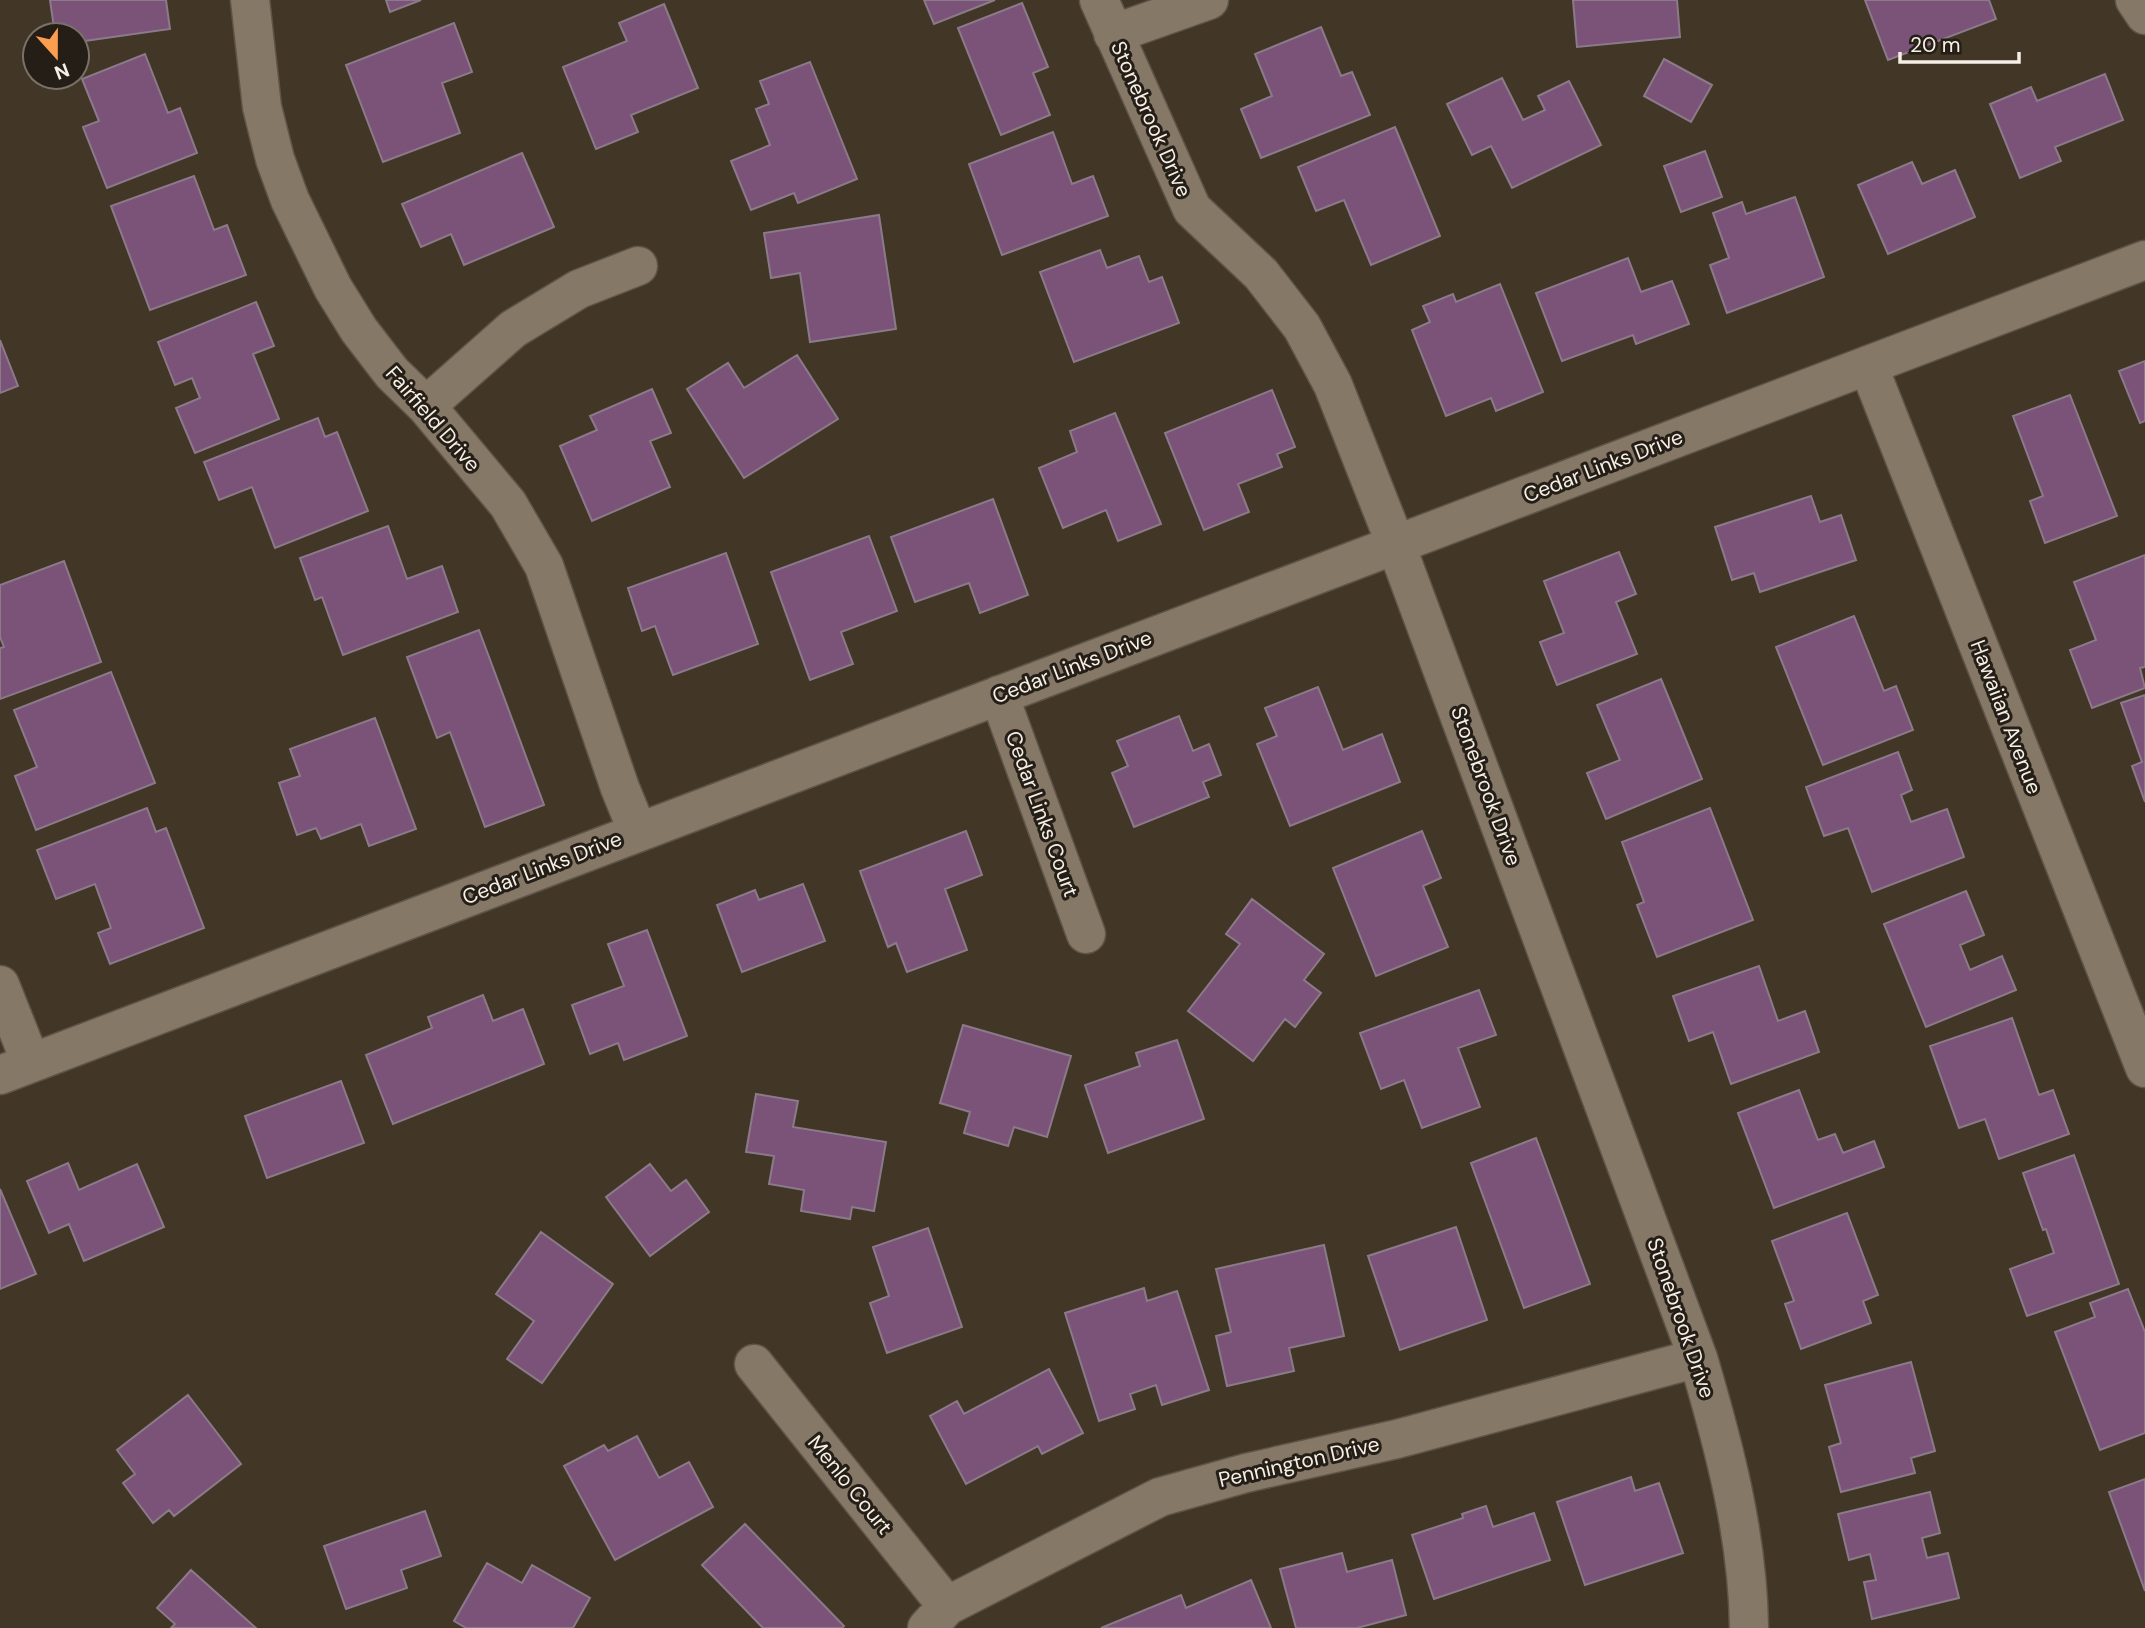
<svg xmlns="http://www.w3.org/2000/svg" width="2145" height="1628" font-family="'DM Sans',sans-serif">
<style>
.building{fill:#7b5379;stroke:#8b7a89;stroke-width:2}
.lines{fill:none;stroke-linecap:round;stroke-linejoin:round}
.minor-casing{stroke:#5e5446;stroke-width:41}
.minor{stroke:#857867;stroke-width:38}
.labels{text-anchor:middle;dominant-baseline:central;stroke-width:6;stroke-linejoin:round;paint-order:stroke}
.street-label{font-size:21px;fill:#f6efe5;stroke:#241e17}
</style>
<rect width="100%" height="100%" fill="#423626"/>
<!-- building -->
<path class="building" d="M50,0H166L170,29L77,42V35H55Z
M386,0H421L390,12Z
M924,0H995L934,24Z
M1573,0H1677L1680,37L1577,47Z
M1865,0H1989L1996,19L1888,60Z
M1022,3L1048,67L1033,73L1050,115L1001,135L958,28Z
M664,4L698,88L631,115L638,132L596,149L563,67L627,41L619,23Z
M454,23L472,72L442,83L460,133L383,162L346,65Z
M1321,27L1341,76L1352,72L1370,115L1261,158L1241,109L1272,96L1255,54Z
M145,54L168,113L180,108L197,153L107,188L83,127L99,121L82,79Z
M1664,59L1712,85L1691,122L1644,96Z
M810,62L857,179L798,203L794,193L751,210L731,161L770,145L756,109L769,104L760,81Z
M2105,74L2123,120L2055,147L2061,161L2020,178L1990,104L2031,87L2037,101Z
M1502,78L1523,120L1545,110L1538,96L1569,81L1601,145L1512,188L1491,146L1472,155L1447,104Z
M1395,127L1440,236L1371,265L1344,200L1316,211L1298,167Z
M1053,132L1072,184L1093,176L1108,216L1002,255L969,164Z
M1705,151L1722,197L1681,212L1664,166Z
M522,153L554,227L464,265L451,234L421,247L402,204Z
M1912,162L1922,184L1955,170L1975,217L1888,254L1858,185Z
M194,176L214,230L227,225L246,275L150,310L111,206Z
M1795,197L1824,277L1727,313L1710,265L1729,258L1713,213L1742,202L1746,214Z
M879,215L896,329L810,342L800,273L771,278L764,233Z
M1100,250L1107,268L1139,256L1149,282L1162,277L1179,323L1074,362L1040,272Z
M1628,258L1641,292L1672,281L1689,324L1636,344L1633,335L1562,361L1536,293Z
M1500,284L1543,392L1496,411L1491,398L1446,416L1412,330L1430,322L1423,306L1453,294L1456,302Z
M256,302L274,346L253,354L279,419L195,453L176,408L200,398L192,378L175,385L158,342Z
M0,340L18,386L0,393Z
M797,355L838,419L744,478L687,389L728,363L744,388Z
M2145,361V421L2140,423L2119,371Z
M652,389L671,433L650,441L670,487L592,521L560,446L597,430L590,416Z
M1272,390L1295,447L1277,454L1282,467L1238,484L1249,512L1204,530L1165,433Z
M2070,395L2117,516L2045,543L2030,501L2043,496L2013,416Z
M1115,413L1161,524L1118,541L1106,510L1063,528L1039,468L1077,452L1070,431Z
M318,418L325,437L337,432L368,511L275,548L252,487L219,500L204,462Z
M1811,496L1820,522L1841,515L1856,560L1760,592L1754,573L1732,580L1715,527Z
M993,499L1028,595L980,613L969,583L915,602L891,537Z
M388,526L407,579L442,566L458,612L343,655L322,597L315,600L300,558Z
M869,536L897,611L841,632L853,664L810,680L771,572Z
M1619,552L1636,594L1616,602L1637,654L1557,685L1540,642L1564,633L1544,581Z
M726,553L758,644L673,675L655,626L642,631L628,588Z
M2145,555V667L2140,668L2145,688L2092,708L2070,650L2096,640L2074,582Z
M64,561L101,662L0,699V648L4,647L0,637V585Z
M1854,616L1884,691L1896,686L1913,730L1823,765L1776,647Z
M479,630L544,805L485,827L450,732L437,738L407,657Z
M111,672L155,783L36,830L15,776L37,767L14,710Z
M1661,679L1702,779L1606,819L1587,773L1620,760L1597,705Z
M1318,687L1343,750L1382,734L1400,782L1290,826L1257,744L1277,736L1265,708Z
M2145,695V802L2132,766L2142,762L2121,703Z
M1179,716L1193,751L1209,744L1221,775L1203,782L1209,797L1134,827L1112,773L1128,766L1117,741Z
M375,718L416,829L369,846L361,824L321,839L316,828L297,835L279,783L300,776L290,749Z
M1898,752L1912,790L1901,795L1911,822L1947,809L1964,857L1872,892L1848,828L1824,836L1806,787Z
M147,808L156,832L166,828L204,928L110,964L98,933L111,928L95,884L56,899L37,850Z
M1710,808L1753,920L1657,957L1637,905L1644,902L1622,842Z
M966,831L982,875L945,889L967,950L907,972L896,943L888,947L860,871Z
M1422,831L1441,878L1423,886L1448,947L1376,976L1333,868Z
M803,884L825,941L742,972L717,905L755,890L759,900Z
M1966,891L1984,935L1960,945L1970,970L2002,956L2016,990L1926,1027L1884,924Z
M1252,899L1324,954L1304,980L1321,993L1295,1027L1285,1019L1253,1061L1188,1011L1240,944L1226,934Z
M647,930L687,1036L624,1060L618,1043L590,1054L572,1005L624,986L608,944Z
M1759,966L1778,1021L1805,1011L1819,1052L1731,1084L1713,1032L1689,1041L1673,996Z
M1479,990L1496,1035L1458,1048L1480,1107L1422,1128L1404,1080L1381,1089L1360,1033Z
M483,995L493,1021L523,1009L544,1064L393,1124L366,1055L432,1028L428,1017Z
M2012,1018L2039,1095L2053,1090L2069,1134L1999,1159L1985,1119L1959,1128L1930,1046Z
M963,1025L1071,1056L1047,1137L1014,1127L1008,1146L964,1133L970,1112L940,1103Z
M1177,1040L1204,1119L1108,1153L1085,1085L1140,1066L1136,1053Z
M341,1081L364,1143L267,1178L245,1116Z
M1799,1090L1818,1140L1835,1134L1843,1153L1874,1141L1884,1167L1774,1208L1738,1113Z
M756,1094L798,1101L793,1127L886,1142L874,1211L852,1207L850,1219L801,1211L804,1190L769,1184L774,1156L746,1152Z
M1536,1138L1590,1284L1524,1308L1471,1163Z
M2074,1155L2119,1284L2027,1316L2010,1269L2054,1253L2046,1229L2043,1230L2023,1173Z
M68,1163L79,1190L137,1164L164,1227L84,1261L69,1224L49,1233L27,1181Z
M650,1164L671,1191L686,1180L709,1212L650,1256L606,1197Z
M0,1189L36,1274L0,1289Z
M1847,1213L1878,1295L1863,1301L1871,1323L1801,1349L1785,1304L1794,1301L1772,1241Z
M1456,1227L1487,1320L1400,1350L1368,1256Z
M928,1228L962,1327L887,1353L870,1303L889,1296L873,1247Z
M541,1232L613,1284L542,1383L507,1359L534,1321L496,1294Z
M1324,1245L1344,1336L1289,1348L1294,1371L1227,1386L1216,1336L1231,1332L1216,1269Z
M1144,1288L1147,1301L1177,1291L1209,1390L1162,1405L1156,1385L1130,1394L1135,1409L1099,1421L1065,1313Z
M2128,1289L2145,1332V1433L2100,1450L2055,1332L2095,1317L2090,1303Z
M1911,1362L1935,1451L1911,1458L1915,1473L1841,1492L1829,1447L1841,1443L1825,1385Z
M1049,1369L1083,1433L1042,1454L1038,1446L966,1484L930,1416L957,1401L964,1414Z
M188,1395L241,1464L174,1516L169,1510L153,1523L123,1483L135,1474L117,1450Z
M637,1436L659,1478L689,1462L713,1507L615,1560L564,1466L604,1445L608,1451Z
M1631,1477L1635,1491L1659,1483L1683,1553L1585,1585L1557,1502Z
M2145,1479V1591L2109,1492Z
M1930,1492L1940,1533L1922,1538L1927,1558L1948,1553L1959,1598L1872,1619L1864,1582L1876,1580L1870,1554L1849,1560L1838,1514Z
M1486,1506L1493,1527L1534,1513L1550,1560L1434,1599L1412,1535L1463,1518L1462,1514Z
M425,1511L441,1556L401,1570L407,1588L346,1609L324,1546Z
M745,1524L844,1626L842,1628H763L702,1565Z
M1342,1553L1347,1572L1392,1560L1406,1615L1357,1628H1296L1280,1569Z
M487,1563L522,1583L532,1565L590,1598L573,1628H466L454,1621Z
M191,1570L256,1628H171L175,1624L157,1608Z
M1251,1580L1271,1628H1101L1181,1595L1186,1608Z"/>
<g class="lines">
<!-- minor casing -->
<g class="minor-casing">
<path id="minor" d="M250,0L262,107L275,159L290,200L333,288L359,330L392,373L426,406L508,504L544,566L620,788L638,832
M1099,0L1192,209L1261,274L1302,327L1333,385L1396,545L1698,1358C1724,1446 1748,1536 1749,1628
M2135,0L2145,15
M1113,34L1209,0
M1868,365L2145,1068
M426,406L513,329L579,289L638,266
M999,695L1086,934
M0,985L31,1063
M0,1075L2145,260
M754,1364L947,1606
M927,1628L947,1606L1160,1497L1246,1473L1397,1439L1698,1358"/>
</g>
<!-- minor -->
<use href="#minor" class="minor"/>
</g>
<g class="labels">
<!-- street labels -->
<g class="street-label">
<text transform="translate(1151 119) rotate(66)">Stonebrook Drive</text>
<text transform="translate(433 419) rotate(49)">Fairfield Drive</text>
<text transform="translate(1603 466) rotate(-21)">Cedar Links Drive</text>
<text transform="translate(1072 667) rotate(-21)">Cedar Links Drive</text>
<text transform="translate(2006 717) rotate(69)">Hawaiian Avenue</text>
<text transform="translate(1486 786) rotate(70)">Stonebrook Drive</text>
<text transform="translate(1042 814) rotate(70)">Cedar Links Court</text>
<text transform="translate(542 868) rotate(-21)">Cedar Links Drive</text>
<text transform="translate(1681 1318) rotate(71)">Stonebrook Drive</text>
<text transform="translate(1299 1462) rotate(-13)">Pennington Drive</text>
<text transform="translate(850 1485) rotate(51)">Menlo Court</text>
</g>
</g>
<!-- north arrow -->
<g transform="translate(56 56) rotate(159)"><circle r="33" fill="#241e17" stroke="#787269" stroke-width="2"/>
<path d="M0-5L12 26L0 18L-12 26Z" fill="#fb9e50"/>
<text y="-10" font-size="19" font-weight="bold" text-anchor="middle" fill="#f6efe5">N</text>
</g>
<!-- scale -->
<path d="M1900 52v10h119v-10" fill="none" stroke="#f6efe5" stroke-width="3.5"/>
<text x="1910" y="52" font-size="21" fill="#f6efe5" stroke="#241e17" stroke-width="5" paint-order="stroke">20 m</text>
</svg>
